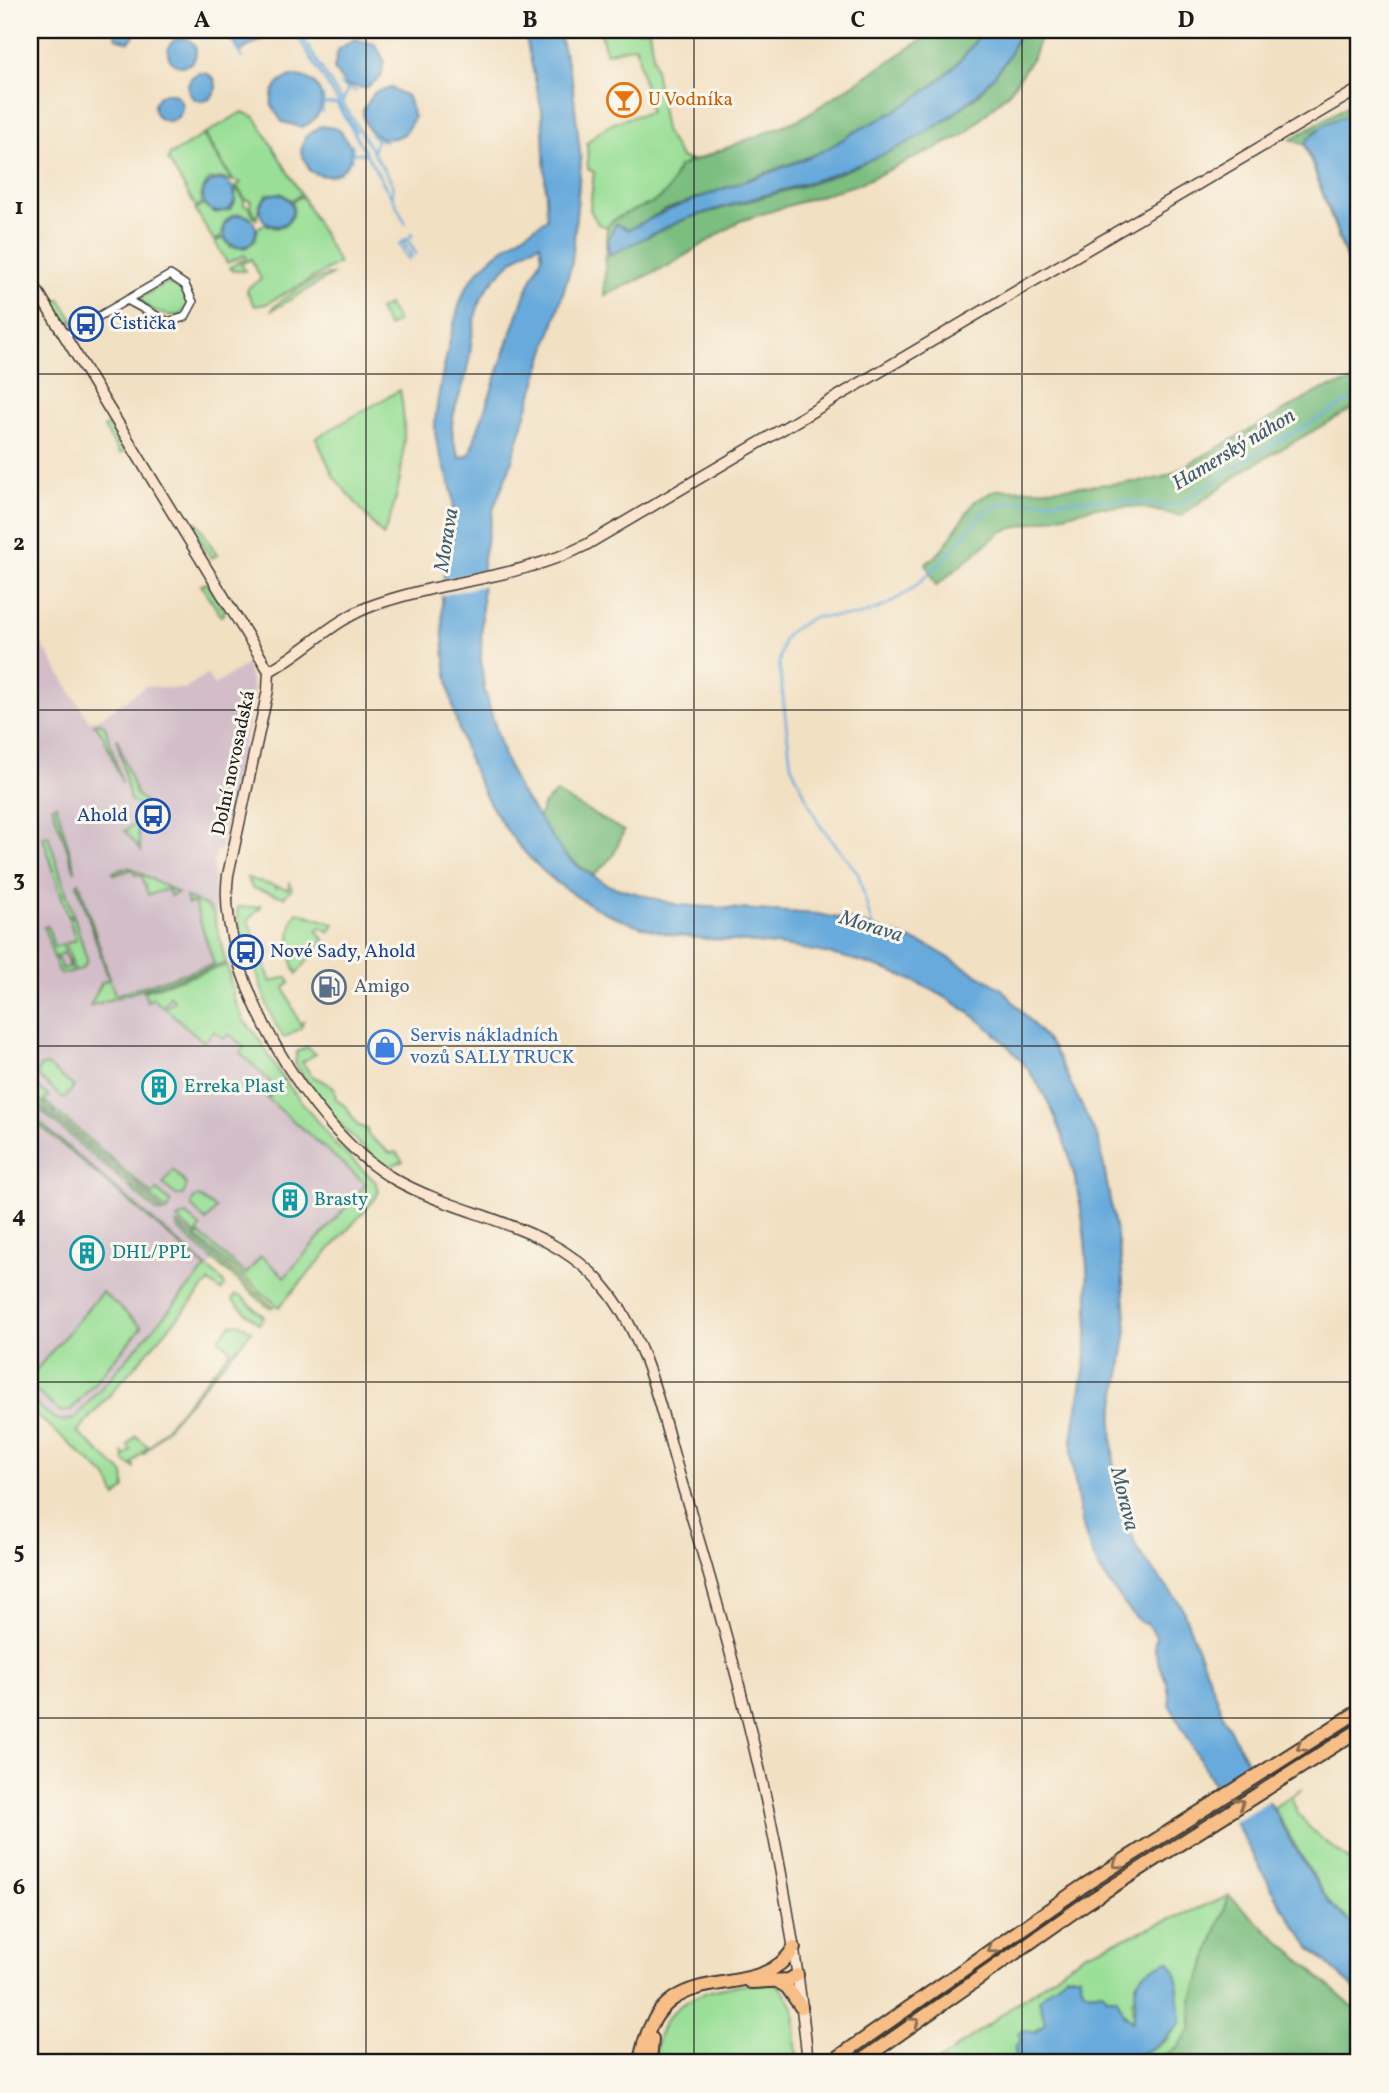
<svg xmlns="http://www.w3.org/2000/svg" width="1389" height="2093" font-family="Vollkorn,serif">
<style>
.industrial{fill:#d2bdc8}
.green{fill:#9adf97;stroke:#5b7e5a;stroke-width:2}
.forest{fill:#7bbe80;stroke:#4c6d4e;stroke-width:2}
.water{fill:#67aadb;stroke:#42637c;stroke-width:2;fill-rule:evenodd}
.pier{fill:#f2e0c3}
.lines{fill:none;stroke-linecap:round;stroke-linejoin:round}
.stream{stroke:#67aadb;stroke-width:2.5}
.street-casing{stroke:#3c3935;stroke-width:10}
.secondary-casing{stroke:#3c3935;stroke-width:13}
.highway-casing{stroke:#3c3935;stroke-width:16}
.street{stroke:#fff;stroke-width:7}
.secondary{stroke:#fce5cf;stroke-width:10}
.highway{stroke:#f7be87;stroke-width:12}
.oneway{stroke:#8a6d52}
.grid{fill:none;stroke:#1c1c1c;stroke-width:2;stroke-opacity:0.55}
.labels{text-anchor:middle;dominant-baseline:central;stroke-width:6;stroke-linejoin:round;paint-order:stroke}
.food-label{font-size:19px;fill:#c56008;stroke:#fbf7ec;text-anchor:start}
.transit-label{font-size:19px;fill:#164399;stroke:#fbf7ec;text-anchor:start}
.street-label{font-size:19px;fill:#1c1c1c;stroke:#fbf7ec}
.service-label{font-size:19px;fill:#4e5e75;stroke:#fbf7ec;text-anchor:start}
.shop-label{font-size:19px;fill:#366cbe;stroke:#fbf7ec;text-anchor:start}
.culture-label{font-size:19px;fill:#0d838f;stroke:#fbf7ec;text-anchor:start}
.water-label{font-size:21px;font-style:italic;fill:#3e5c72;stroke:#fbf7ec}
.neatline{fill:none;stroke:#1c1c1c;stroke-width:2.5}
.grid-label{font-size:23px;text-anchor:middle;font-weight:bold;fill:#1c1c1c}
</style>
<rect width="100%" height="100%" fill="#fbf7ec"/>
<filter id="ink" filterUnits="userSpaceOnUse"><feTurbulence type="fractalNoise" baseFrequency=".0143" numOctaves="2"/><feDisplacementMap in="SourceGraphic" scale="14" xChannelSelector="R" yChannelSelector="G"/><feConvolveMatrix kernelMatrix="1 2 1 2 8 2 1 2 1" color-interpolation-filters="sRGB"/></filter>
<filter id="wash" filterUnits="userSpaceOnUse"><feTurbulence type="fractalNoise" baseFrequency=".00686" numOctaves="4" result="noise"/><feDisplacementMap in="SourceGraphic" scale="28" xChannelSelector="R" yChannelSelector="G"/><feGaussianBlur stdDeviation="1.57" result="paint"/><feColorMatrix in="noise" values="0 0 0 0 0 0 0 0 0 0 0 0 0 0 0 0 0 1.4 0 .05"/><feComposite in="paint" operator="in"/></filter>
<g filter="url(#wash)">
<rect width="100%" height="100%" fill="#f2e0c3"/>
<!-- industrial -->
<path class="industrial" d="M30,625L89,721L103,716L146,686L184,689L207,674L214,685L247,664L253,690L244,741L220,851H216L213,863L218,940L232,998L243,1023L305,1112L371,1183L270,1300L219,1256L66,1433L30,1402Z"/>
<!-- green -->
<path class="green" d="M600,30H649L665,131L681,158L691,160C673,170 679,175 669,189C658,205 628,214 611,222L607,227L598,224L590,210L594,172L588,169L587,143C606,122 624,119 650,112L636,46L606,53Z
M242,112L255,117L301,194L291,200L281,193L267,194L259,205L257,218L250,206L251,201L245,199L237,186L241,183L233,180L205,134Z
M203,135L232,181L220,178L209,180L201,191L202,203L196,207L168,160L170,155Z
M236,187L244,200V205L249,207L256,219C244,215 235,209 224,223L222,236L214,241L195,209L203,205L215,213L230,210L235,203Z
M302,196L339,263L266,304L255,306L247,292L249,287L261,279L251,259L241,264L245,271H233L230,267L246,258L245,255L227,263L215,242L223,238L231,247L246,248L255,241L258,228L265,224L276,228C290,225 297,215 292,202Z
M332,275L271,311C278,300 319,274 332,275Z
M166,283L184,290L189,302L182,314C167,319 149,310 139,299Z
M60,299L75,323L67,322L54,303Z
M388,305L398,321L388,327L379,310Z
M400,390C409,438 402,491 383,536L334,477L316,438Z
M110,424L126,450L120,454L104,428Z
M197,522L217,555L211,558L192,526Z
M207,583L225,612L221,616L201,585Z
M100,723L105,726L122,783L102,733L94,724Z
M117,738L136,794L160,815L158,818L130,800Z
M56,805L75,869V872L52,806Z
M136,823L141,850L125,831Z
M48,835L73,914L68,916L43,837Z
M129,867L178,893L170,896L168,889L148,895L141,874L135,875L133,869L114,875L113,872Z
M247,878L275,886V889L276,886L288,889L290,883L292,889L284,897L252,888Z
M79,882L115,995L214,964L194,902L188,904L186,897L207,906L213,913L226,963L90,1006L102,982L109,980L77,884Z
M260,904L261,907L248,920L271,982L287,977L290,982L284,988L300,1024L303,1022L301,1028L284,1038C267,1014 262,988 253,960C246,941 237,928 237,907H260Z
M297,912L334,924L329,932L321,927L317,931L324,940L297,974C288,960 288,924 297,912Z
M74,916L87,960L84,967L75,972L66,943L76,940L69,918Z
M48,926L54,947L63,944L65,953L57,956L62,969L68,967L66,954L72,973L62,974L58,970L44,927Z
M227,965L234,999L244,1021L255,1033L283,1079L266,1098L270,1081L240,1053L244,1047L229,1034L224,1039L214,1031L204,1042L165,1008L174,1001L170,996L163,1007L152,998L147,1002L144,991Z
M307,1047L316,1054L302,1062L312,1076L334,1087L336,1099L347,1108L357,1125L367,1129L368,1135L390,1153L396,1152L403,1161L389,1167C351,1144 319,1101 295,1064L297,1052Z
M47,1065L74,1087L64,1099L38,1076L39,1067Z
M284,1080L336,1145L375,1181L379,1191L375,1199L279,1307L196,1237L199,1234L246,1274L261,1256L285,1277L366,1184L268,1099Z
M30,1082L49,1096L44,1101L55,1110L52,1112L30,1092Z
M33,1100L165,1213L158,1212L31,1102Z
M56,1111L151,1193L149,1195L54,1114Z
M30,1114L223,1281L225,1286L221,1291L209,1282L77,1432L124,1474L125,1488L116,1497L107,1477L30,1409V1398C43,1410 56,1427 75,1418L206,1268L45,1130L39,1126L33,1133L30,1131Z
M173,1170L187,1185L183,1195H176L163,1184Z
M157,1190L171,1202L168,1211L151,1197Z
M196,1197L201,1198L216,1209L206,1221L192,1207V1201Z
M186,1215L201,1228L195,1235L177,1219Z
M176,1223L273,1307L269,1308L179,1230Z
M102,1292L142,1327L71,1410L61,1412L30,1386V1377Z
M235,1295L242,1297L264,1317L259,1324L232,1300Z
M239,1323L252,1331L250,1333L143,1455L231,1350L218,1339L231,1325Z
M136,1436L148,1446L133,1463L134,1467L125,1462L123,1453L126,1456L131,1450L127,1446Z
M1302,1789L1292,1796C1294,1825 1339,1850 1359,1868V1929L1330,1904L1273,1808Z
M1229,1896L1192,2001L1191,2029L1178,2047L1151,2063H1123L1166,2041L1181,2021L1176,1972L1169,1961L1132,2000L1133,2022L1102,1991L1090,1993L1083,1989L1079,1975L1045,2023L1015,2046V2063H936L1084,1954Z
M778,1984L794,2007L797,2063H655C654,1993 721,1983 778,1984Z"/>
<!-- forest -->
<path class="forest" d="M937,30H983L961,60L936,85L902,110L820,153L665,210L629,230L609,254L688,218L813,183L854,167L948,119L978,95L1006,61L1020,30H1043L1033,57L1010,91L964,135L861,183L740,221L668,266L604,296L607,227C620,208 656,210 669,188C673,182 675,174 678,167L800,119Z
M1359,99V155L1352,122L1337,119L1316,131L1305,143L1359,294L1305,145L1291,139Z
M1359,380V405L1249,467L1181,516L1139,507H1095L1002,531L936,586L926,564L941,551L974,502L995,490L1047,489L1147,481L1167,476L1323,389Z
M556,793L624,831L613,856L593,876L563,853L538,820L543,805Z
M1229,1896L1359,2013V2063H1151L1178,2047L1191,2029L1192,2001Z"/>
<!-- water -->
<path class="water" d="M115,30H134L135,34L129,42L116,38Z
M226,30H277L240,52Z
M524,30H558L572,80L581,161L572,263L509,470L494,507L483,557L481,659L484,689L505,759L519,790L563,853L578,867L610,886L678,905L818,914L858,922L929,946L1002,989L1053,1047L1099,1141L1121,1259L1127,1330L1112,1424L1115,1490L1138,1551L1181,1605L1226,1723L1290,1840L1330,1904L1359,1929V1993L1311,1948L1282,1907L1169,1704C1171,1680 1158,1669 1155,1649C1153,1635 1160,1642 1152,1630C1143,1617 1148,1629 1137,1619C1129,1612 1102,1574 1097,1564C1081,1534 1079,1503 1073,1470C1067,1433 1083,1392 1086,1354C1093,1259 1083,1132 1018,1057C953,983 861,954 766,944C734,940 701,940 669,934C509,900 441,755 442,602C442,569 451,538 453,505C454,481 436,456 435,430C434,406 455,309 466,288C484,257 519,238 547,219L542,111ZM540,244L542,256L525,294L469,455L460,458C443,421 457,409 466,375C477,329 466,304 505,268C515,258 526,249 540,244Z
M983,30H1020C1015,41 1011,54 1004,63C934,160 798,183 691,217C663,227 637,243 609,255L608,239L616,224L629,230C689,196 755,181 818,153C833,147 846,136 860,129C910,105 953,78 983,30Z
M168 52a14 14 0 1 1 28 0a14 14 0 1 1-28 0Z
M354,39L375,44L384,60L381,77L366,88L346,86L334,69L338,50Z
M188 87a14 14 0 1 1 28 0a14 14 0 1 1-28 0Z
M292,76C326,74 333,117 301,127L282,122L272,106C270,91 278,81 292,76Z
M391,88L408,97L414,118L404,134C384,145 363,134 363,110L375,92Z
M154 107a14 14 0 1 1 28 0a14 14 0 1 1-28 0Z
M1348,117C1356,127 1354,142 1359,155V292L1305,143C1314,131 1332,117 1348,117Z
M321,126L339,129L351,147C352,171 331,183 310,171L301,152L305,137Z
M203 196a16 16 0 1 1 32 0a16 16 0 1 1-32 0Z
M260 210a16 16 0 1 1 32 0a16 16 0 1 1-32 0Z
M224 231a16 16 0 1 1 32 0a16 16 0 1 1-32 0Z
M1169,1961L1176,1972L1181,2021C1140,2077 1077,2063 1015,2063V2046L1021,2042L1019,2033L1024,2030L1034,2033L1045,2023L1039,1999L1066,1975H1079L1083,1989L1090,1993L1102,1991L1107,1998H1117L1125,2016L1132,2022C1141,1985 1122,1978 1169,1961Z"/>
<!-- pier -->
<path class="pier" d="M486,570L485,585L439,596V580Z
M1252,1763L1272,1799L1231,1824L1211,1789Z"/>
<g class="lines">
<!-- stream -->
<path class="stream" d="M225,30L242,58
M298,30L392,183L393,199L406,224
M295,32L356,131
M340,84L348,89
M323,95L324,103L337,104L391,196
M343,101L348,89L356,91
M322,112L324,103
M370,134L377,139L373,151
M377,139L386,141
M352,144L353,153L366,154
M351,161L353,153
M407,239L416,254
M403,242L412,257
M408,259L399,244L412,236L411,233
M873,929L858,873L819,824L791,765L779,663L783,641L789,632L813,617L858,616L885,606L911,590L946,558L979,517L993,507L1009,502L1084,500H1120L1165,506L1183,502L1244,461L1359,395"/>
</g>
</g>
<g filter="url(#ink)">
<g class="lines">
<!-- street casing -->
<g class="street-casing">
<path id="street" d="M65,336L170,275L185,285L193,302L185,317L168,322L127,300"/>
</g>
<!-- secondary casing -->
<g class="secondary-casing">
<path id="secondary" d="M30,279L269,671L268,690L228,875C215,970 312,1133 394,1179C466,1220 556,1222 610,1294C650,1347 663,1421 682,1484C740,1674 789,1865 808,2063
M269,671C306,651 334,619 374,605C443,580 519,579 586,545L1359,89"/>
</g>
<!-- highway casing -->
<g class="highway-casing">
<path id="highway" d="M777,1981L787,1987L801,2007
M751,1982L789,1980L797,1975
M640,2063C658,1946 755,2011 794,1948
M650,2063L652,2039
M830,2063L1080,1888L1359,1711
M858,2063L1085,1904L1359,1730"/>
</g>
<!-- street -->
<use href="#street" class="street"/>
<!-- secondary -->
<use href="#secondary" class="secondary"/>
<!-- highway -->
<use href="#highway" class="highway"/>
</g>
<!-- one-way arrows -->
<defs><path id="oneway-chevron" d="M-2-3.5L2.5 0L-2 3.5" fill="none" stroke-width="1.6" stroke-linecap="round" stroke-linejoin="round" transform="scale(1.75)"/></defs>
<g class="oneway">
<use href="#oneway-chevron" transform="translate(1301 1747) rotate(148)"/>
<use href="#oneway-chevron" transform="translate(1240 1803) rotate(-33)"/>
<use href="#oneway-chevron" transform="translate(1117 1864) rotate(147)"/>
<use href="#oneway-chevron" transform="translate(992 1949) rotate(145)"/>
<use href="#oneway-chevron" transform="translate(915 2022) rotate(-36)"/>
</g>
</g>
<!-- grid -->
<path class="grid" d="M366,30V2063M694,30V2063M1022,30V2063M30,374H1359M30,710H1359M30,1046H1359M30,1382H1359M30,1718H1359"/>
<!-- icons -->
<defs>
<g id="bar-ring" transform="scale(1.75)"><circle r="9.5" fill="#fbf7ec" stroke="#e8710a" stroke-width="1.5"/><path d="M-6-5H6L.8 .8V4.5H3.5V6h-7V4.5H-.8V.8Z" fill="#e8710a"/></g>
<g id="bus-ring" transform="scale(1.75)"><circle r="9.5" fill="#fbf7ec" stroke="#1a4fb4" stroke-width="1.5"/><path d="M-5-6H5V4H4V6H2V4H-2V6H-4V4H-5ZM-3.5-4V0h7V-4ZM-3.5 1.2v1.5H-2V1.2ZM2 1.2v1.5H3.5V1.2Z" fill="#1a4fb4"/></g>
<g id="fuel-ring" transform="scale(1.75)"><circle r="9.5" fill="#fbf7ec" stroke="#5c6f8a" stroke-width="1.5"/><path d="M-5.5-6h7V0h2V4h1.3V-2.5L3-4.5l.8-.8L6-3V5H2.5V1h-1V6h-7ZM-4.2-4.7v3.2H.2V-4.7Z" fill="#5c6f8a"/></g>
<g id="shop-ring" transform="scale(1.75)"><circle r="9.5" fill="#fbf7ec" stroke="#3f7fe0" stroke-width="1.5"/><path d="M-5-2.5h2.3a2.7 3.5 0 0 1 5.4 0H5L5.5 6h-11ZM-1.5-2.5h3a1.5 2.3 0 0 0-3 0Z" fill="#3f7fe0"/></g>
<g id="building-ring" transform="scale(1.75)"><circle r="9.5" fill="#fbf7ec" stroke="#0f9aa8" stroke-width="1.5"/><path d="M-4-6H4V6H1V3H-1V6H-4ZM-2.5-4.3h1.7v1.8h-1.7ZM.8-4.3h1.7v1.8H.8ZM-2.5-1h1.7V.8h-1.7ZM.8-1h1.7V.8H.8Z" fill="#0f9aa8"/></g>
</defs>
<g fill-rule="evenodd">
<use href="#bar-ring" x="624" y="100"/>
<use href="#bus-ring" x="86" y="324"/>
<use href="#bus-ring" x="153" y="816"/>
<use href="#bus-ring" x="246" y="952"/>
<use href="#fuel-ring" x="329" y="987"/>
<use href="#shop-ring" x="385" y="1047"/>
<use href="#building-ring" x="159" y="1087"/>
<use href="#building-ring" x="290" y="1200"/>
<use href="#building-ring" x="87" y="1253"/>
</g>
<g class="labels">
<!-- food labels -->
<g class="food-label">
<text x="648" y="100">U Vodníka</text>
</g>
<!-- transit labels -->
<g class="transit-label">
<text x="110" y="324">Čistička</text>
<text x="128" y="816" text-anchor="end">Ahold</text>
<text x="270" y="952">Nové Sady, Ahold</text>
</g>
<!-- street labels -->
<g class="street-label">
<text transform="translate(234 763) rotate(-78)">Dolní novosadská</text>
</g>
<!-- service labels -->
<g class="service-label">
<text x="354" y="987">Amigo</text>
</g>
<!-- shop labels -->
<g class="shop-label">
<text x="410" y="1036">Servis nákladních<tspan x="410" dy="22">vozů SALLY TRUCK</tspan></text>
</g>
<!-- culture labels -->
<g class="culture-label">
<text x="184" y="1087">Erreka Plast</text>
<text x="314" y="1200">Brasty</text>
<text x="112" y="1253">DHL/PPL</text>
</g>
<!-- water labels -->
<g class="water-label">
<text transform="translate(1234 450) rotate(-31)">Hamerský náhon</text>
<text transform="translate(447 540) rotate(-81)">Morava</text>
<text transform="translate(871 927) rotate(17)">Morava</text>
<text transform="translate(1124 1499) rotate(76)">Morava</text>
</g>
</g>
<!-- margin -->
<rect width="1389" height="2093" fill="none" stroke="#fbf7ec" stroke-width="77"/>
<rect x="38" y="38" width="1312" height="2016" class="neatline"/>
<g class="grid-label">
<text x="202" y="27">A</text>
<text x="530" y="27">B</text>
<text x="858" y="27">C</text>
<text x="1186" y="27">D</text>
<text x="19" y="214">1</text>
<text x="19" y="550">2</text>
<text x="19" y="886">3</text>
<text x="19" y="1222">4</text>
<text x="19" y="1558">5</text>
<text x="19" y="1894">6</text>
</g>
</svg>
